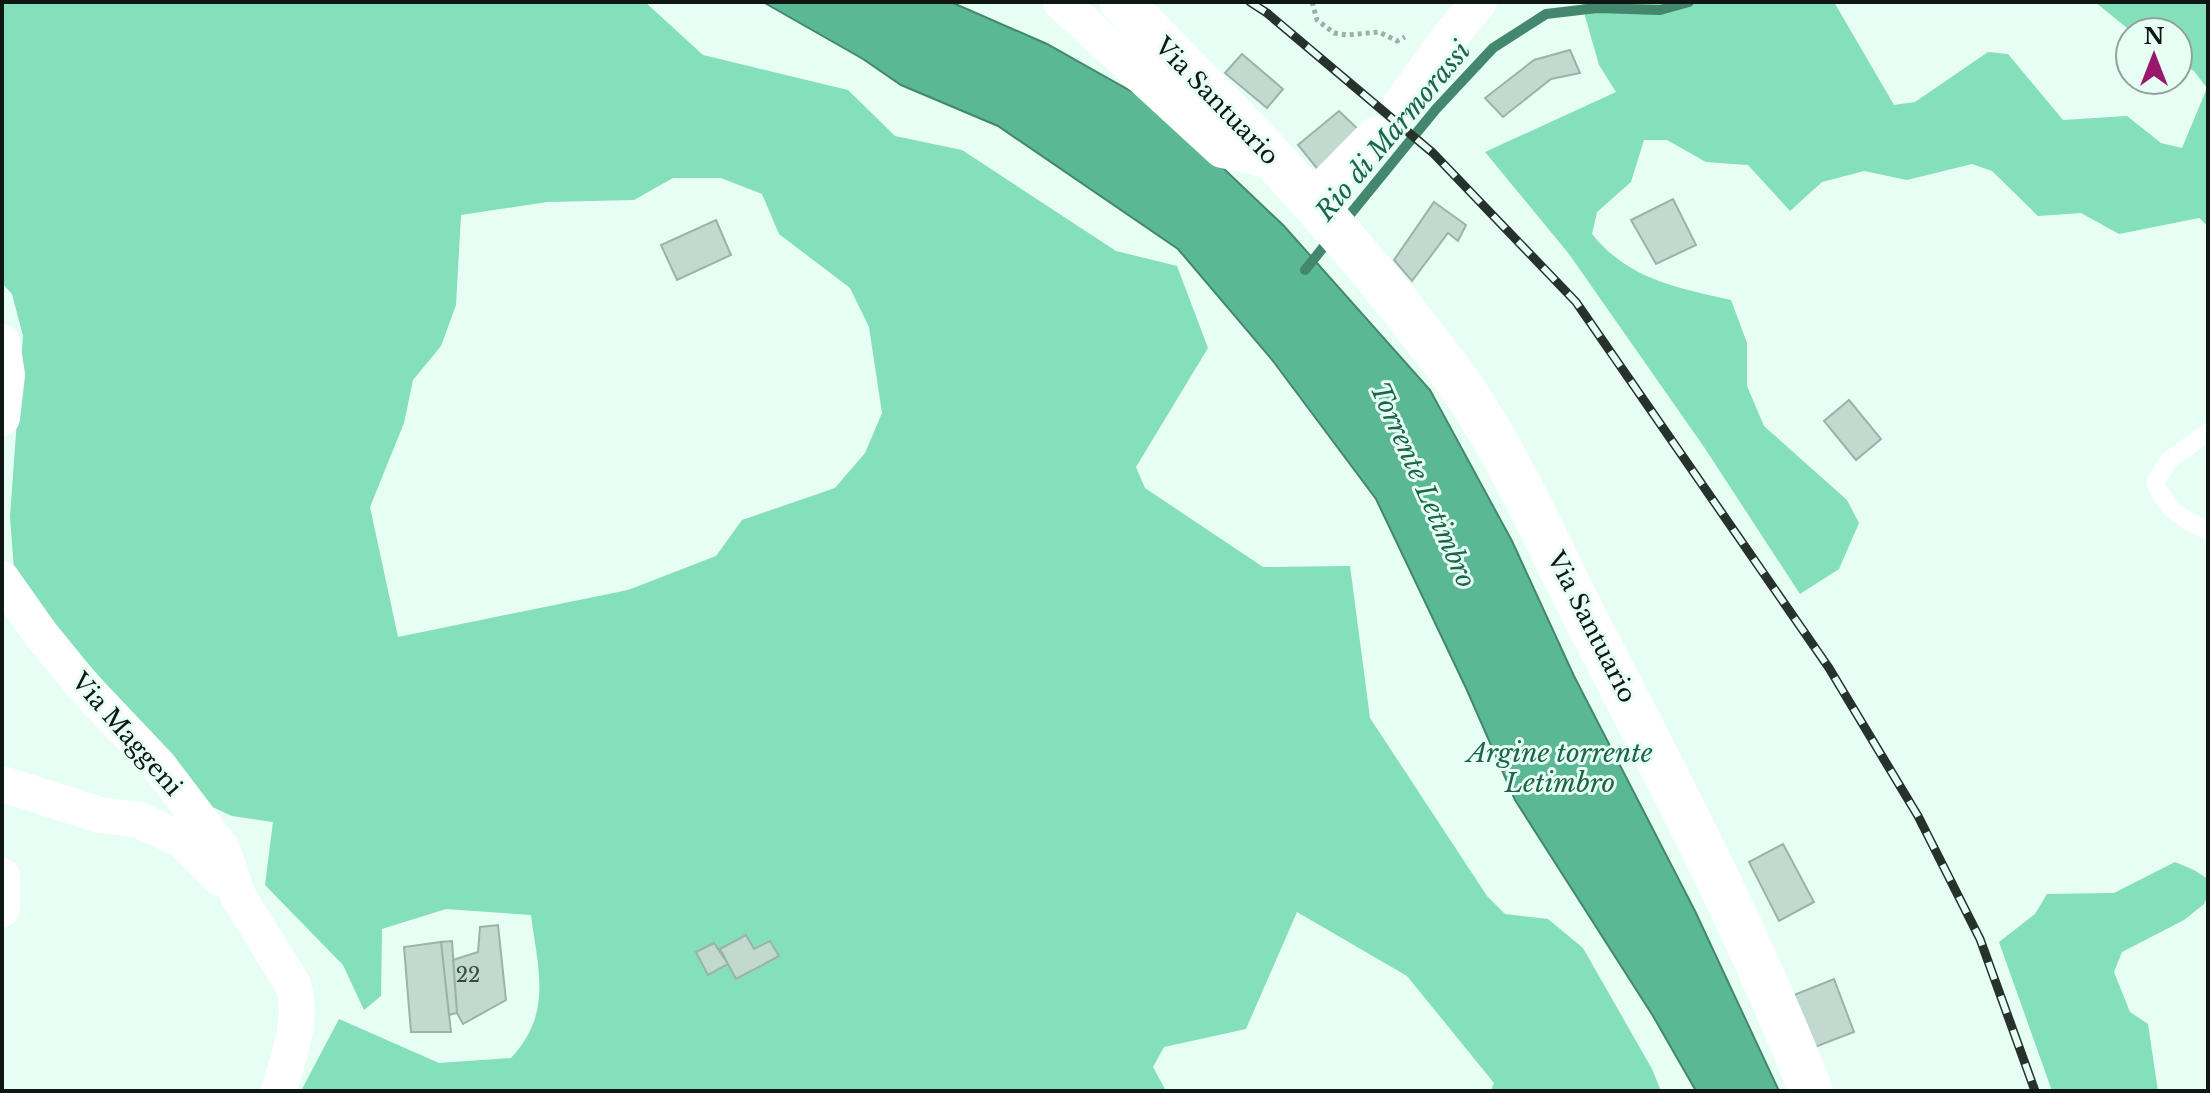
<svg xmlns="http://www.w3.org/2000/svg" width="2210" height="1093" font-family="'Libre Baskerville',serif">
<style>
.green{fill:#84dfbb;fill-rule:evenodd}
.water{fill:#5ab895;stroke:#43886e;stroke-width:2}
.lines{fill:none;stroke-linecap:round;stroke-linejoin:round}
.stream{stroke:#43886e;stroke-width:10}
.building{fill:#c1d9ce;stroke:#9bb2a8;stroke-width:2}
.path{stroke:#9db0a7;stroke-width:5;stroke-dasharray:4 4;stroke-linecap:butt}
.service{stroke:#fff;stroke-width:18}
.minor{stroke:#fff;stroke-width:36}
.secondary{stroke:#fff;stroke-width:44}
.rail-casing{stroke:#27322d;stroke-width:9}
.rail{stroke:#e6fef3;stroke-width:6;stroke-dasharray:18;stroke-linecap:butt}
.labels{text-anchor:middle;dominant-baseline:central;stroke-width:6;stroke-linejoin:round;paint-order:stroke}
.number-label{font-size:20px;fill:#3b4842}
.street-label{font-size:24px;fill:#0e1713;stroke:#e6fef3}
.water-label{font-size:26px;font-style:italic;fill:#1c644c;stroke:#e6fef3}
</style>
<rect width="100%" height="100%" fill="#e6fef3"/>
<!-- green -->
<path class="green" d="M2,2H645L703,55L848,90L895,136L962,150L1116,251L1177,266L1208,348L1136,467L1145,488L1263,567L1350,566L1370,718L1487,896L1505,914L1548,919L1583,948L1652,1069L1661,1091H1491L1494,1083L1407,976L1297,912L1246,1029L1164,1047L1153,1067L1166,1091H301L339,1019L439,1063L511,1058C553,1013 538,970 531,915L446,909L382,929L381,996L364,1010L343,965L265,885L273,822L232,816L208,805L178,765L15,582L10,517L23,336L12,294L2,283ZM673,178H721L762,194L779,234L850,288L869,327L882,413L865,453L835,488L742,520L716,556L628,590L398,637L370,507L404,423L413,380L441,346L456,305L461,215L547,202L634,200Z
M1581,2H1834L1894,105L1915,102L1988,52L2008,54L2063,120L2127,116L2161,143L2182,148L2207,88L2194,71L2178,62V32H2132L2095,2H2208V226L2199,218L2119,234L2081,213L2038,216L1992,171L1972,164L1907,180L1864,171L1822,182L1790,211L1748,165L1706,162L1667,140H1644L1631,182L1597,212L1592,234C1628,279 1677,288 1731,300L1747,343V386L1764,426L1847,500L1859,523L1839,569L1800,594L1704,447L1569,254L1485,152L1616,92L1599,65Z
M2175,862L2194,870L2208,879V895L2204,904L2184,920L2122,952L2114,972L2130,1012L2148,1024L2158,1091H2052L1999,942L2035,914L2047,894L2114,893Z"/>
<!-- water -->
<path class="water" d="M763,2H951L1047,44L1159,107L1284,226L1430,390L1512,541L1574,676L1695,911L1779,1091H1696L1653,1016L1515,800L1466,688L1376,499L1273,361L1178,249L998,126L901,85L863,59Z"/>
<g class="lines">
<!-- stream -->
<path class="stream" d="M1343,223L1436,109L1493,48L1546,14L1597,8L1660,10L1689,2
M1305,270L1330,239"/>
</g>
<!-- building -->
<path class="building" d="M1570,50L1580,73L1551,79L1503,117L1485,98L1534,60Z
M1242,54L1283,89L1267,108L1225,73Z
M1339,111L1365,136L1324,177L1298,145Z
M1673,199L1696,245L1656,264L1631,220Z
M1434,202L1466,225L1458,241L1448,233L1412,281L1394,260Z
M716,220L731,255L677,280L661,245Z
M1849,400L1881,439L1856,460L1824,421Z
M1783,844L1814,902L1779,921L1749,862Z
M498,925L506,1000L463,1024L457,1013L453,960L478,952L480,927Z
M746,935L754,949L770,941L779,956L736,979L720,949Z
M452,941L457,1013L449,1015L441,942Z
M441,942L451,1032H411L404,947Z
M714,943L728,964L708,975L696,952Z
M1834,979L1854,1032L1815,1047L1794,995Z"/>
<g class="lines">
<!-- path -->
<path class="path" d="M1312,2L1317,20L1334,33L1347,35L1379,32L1397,41L1405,37"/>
<!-- service -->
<path class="service" d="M2204,529C2179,518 2167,508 2155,483L2168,461L2208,432"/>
<!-- minor -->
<path class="minor" d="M1061,2L1222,150L1277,162
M1401,104L1446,41L1479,2
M1310,201L1375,135
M2,342L7,375L2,418
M2,579L40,633L84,687L159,766L222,849L238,896L293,985C304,1020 288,1056 279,1091
M2,784L100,815L139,820L182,840L220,878
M2,876V909"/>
<!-- secondary -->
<path class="secondary" d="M1122,2C1173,56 1226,107 1276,162C1336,227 1395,297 1448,368C1507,447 1544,538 1589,625C1668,778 1748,930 1811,1091"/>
<!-- rail casing -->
<g class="rail-casing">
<path id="rail" d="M1250,2L1267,13L1433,153L1576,302L1829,668L1918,816L1980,939L2035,1091"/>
</g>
<!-- rail -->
<use href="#rail" class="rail"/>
</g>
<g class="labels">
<!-- number labels -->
<g class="number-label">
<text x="468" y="975">22</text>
</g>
<!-- street labels -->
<g class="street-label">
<text transform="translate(1217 101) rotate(46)">Via Santuario</text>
<text transform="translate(1592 627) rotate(63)">Via Santuario</text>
<text transform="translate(127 734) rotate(49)">Via Maggeni</text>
</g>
<!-- water labels -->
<g class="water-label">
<text transform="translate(1393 131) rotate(-50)">Rio di Marmorassi</text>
<text transform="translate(1423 485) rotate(66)">Torrente Letimbro</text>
<text x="1560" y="753">Argine torrente<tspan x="1560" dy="30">Letimbro</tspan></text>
</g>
</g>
<!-- border -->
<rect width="2210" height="1093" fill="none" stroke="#0e1713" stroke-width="8"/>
<!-- north arrow -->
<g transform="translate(2154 56)"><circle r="38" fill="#e6fef3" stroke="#90a299" stroke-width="2"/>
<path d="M0-6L14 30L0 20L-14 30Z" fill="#99186d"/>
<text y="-12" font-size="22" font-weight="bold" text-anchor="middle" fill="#0e1713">N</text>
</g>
</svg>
